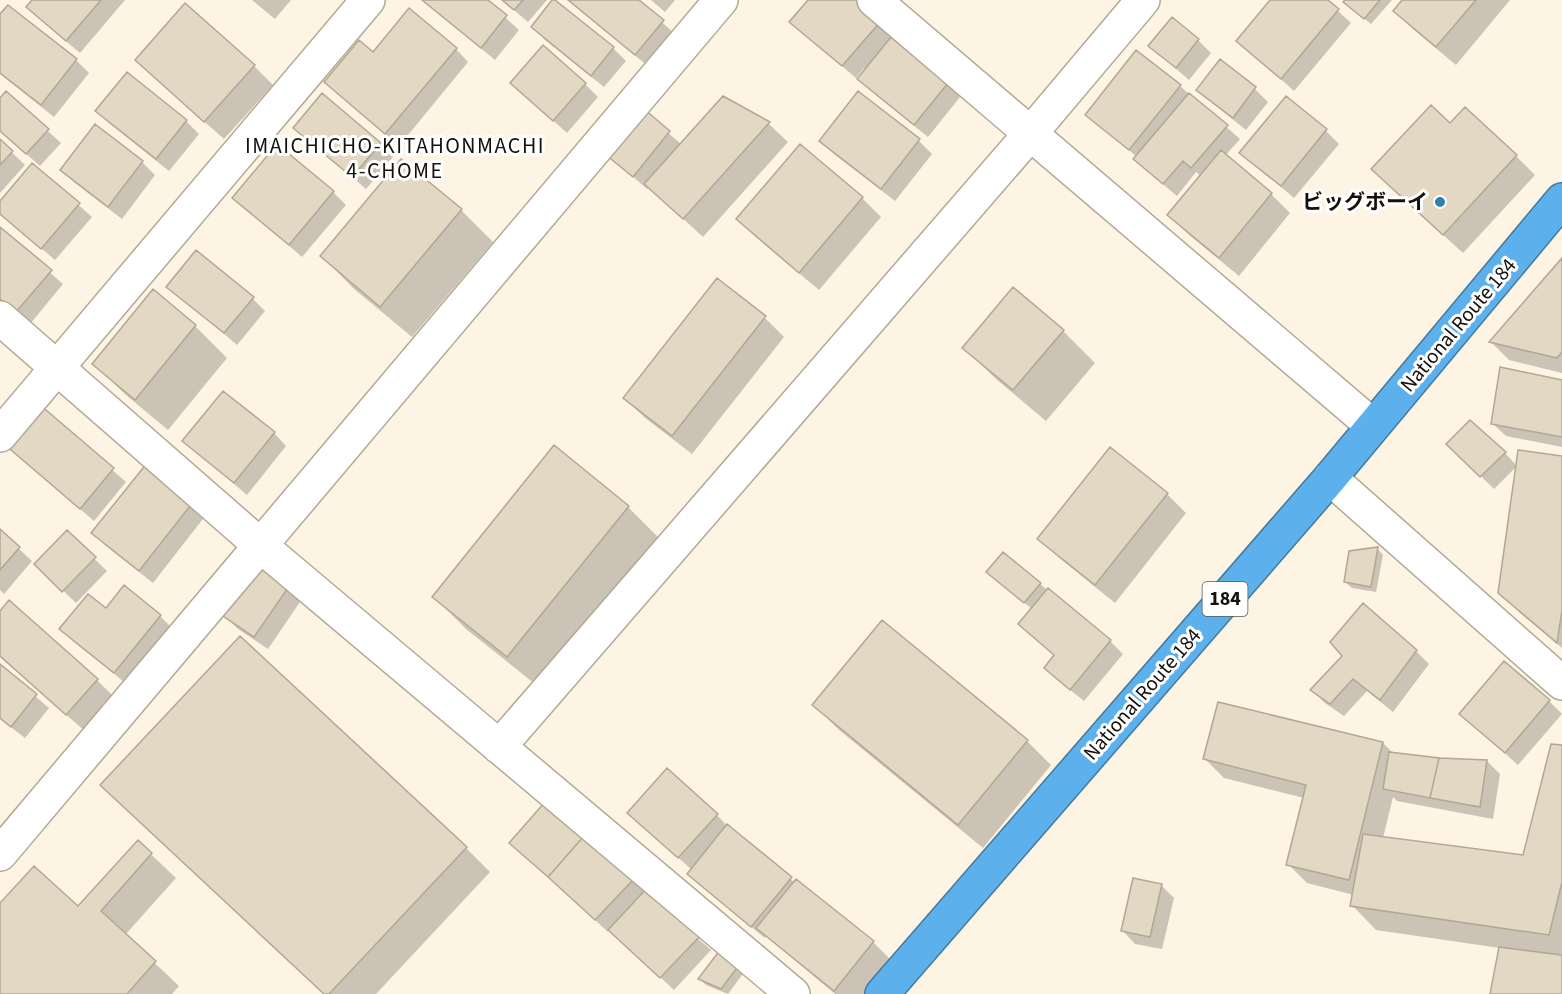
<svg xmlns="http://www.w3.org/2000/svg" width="1562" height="994" font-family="'Source Sans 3','Noto Sans JP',sans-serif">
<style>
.shadow{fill:#0003}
.building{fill:#e3d8c4;stroke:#b1a793;stroke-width:1.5}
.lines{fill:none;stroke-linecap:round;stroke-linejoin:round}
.street-casing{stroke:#b3a995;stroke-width:36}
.highway-casing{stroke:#43799d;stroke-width:36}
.street{stroke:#fff;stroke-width:33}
.highway{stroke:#5cb1ec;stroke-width:33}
.poi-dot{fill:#327fb1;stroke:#fff;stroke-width:2}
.labels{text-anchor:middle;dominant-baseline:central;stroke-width:6;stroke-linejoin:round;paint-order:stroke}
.shield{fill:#fff;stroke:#5a5854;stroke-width:1.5}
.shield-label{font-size:20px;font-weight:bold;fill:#14110a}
.poi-label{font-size:21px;font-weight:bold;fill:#14110a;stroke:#fff;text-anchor:end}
.street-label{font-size:21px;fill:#14110a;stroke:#fff}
.neighbourhood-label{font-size:22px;letter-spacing:1.5px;fill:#14110a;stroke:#fff}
</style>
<rect width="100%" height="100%" fill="#fdf4e4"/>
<!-- shadow -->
<path class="shadow" d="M34,0H125L80,53L41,20Z
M252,0H291L275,19Z
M423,0H486L519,30L495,60Z
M502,0H547L528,22Z
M568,0H637L675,34L649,67Z
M651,0H675L665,12Z
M810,0H854L893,35L890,38L947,84L960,97L928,137L872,92L859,79L866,70L864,68L856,78L804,34Z
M1272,0H1326L1351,23L1294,91L1238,41Z
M1347,0H1392L1371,24L1351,8Z
M1404,0H1510L1456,65L1414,30L1395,11Z
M8,7L76,60L89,73L54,117L0,74V17Z
M533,27L613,48L626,61L604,87L545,40Z
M1198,40L1211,53L1189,80L1150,46Z
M456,49L468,62L399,146L326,82L373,54Z
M1220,61L1255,89L1268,102L1246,130L1211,102L1198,89Z
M254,66L273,85L224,139L156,79Z
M127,74L186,121L199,134L169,171L110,124L97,111Z
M585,84L598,97L567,133L525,95Z
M1180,86L1240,139L1225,156L1271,194L1290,213L1239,276L1188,234L1169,215L1201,176L1196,172L1177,196L1148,172L1135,159L1137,157L1087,115Z
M6,93L61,143L40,166L0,131V100Z
M858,93L919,141L932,154L895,201L834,154L821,141Z
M724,98L769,124L788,142L703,237L649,187L647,189L608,155L644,112L681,144Z
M1450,125L1516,156L1535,175L1463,253L1392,188Z
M295,128L380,144L393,157L366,189Z
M1326,131L1339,144L1294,198L1241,153Z
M0,141L25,165L0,193Z
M142,162L155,175L122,219L75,183L62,170Z
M33,165L92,217L55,260L0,213V203Z
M333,192L346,205L302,257L234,198Z
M862,198L881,217L819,290L757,238L738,219Z
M461,210L493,242L412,337L353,288L322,256Z
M0,229L63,284L30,324L0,300Z
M1562,260V373L1509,360L1491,342Z
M717,280L765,318L784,337L692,454L644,417L625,398Z
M168,286L253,299L265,311L237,345Z
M153,291L195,326L227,358L168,430L126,395L94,364Z
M1063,331L1095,363L1046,421L996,379L964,348Z
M1562,382V447L1506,436L1492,423Z
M39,406L126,482L94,521L19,457Z
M274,433L286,446L247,495L184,441Z
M1448,444L1505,453L1517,466L1562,458V648L1519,612L1500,592L1517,466L1494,489Z
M147,466L206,515L153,583L106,546L93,533Z
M1167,494L1186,513L1115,603L1058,557L1039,538Z
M628,507L660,539L540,688L466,629L434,597Z
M0,531L32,561L4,594L0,590Z
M67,532L107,571L76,603L49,577Z
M1377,548L1383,555L1376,592L1352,588L1345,582Z
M260,566L302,599L268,649L238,629L225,616Z
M994,578L1040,584L1110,641L1123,654L1084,701L1059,681L1055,656L1020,624L1032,609Z
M106,610L160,616L173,629L128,685L74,642L61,629Z
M0,613L97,680L116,699L86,732L0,657Z
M1416,651L1429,664L1393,712L1367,691L1344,716L1325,703L1312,690Z
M0,666L49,708L25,738L0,719Z
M1549,701L1562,714L1518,765L1474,726Z
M814,705L1027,741L1051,765L983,848L838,729Z
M1383,743L1393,753L1439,759L1487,761L1500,774L1493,819L1397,801L1393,797L1383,838L1524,857L1562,747V994H1491L1500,948L1376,930L1352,905L1354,895L1307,883L1288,864L1304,798L1224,778L1205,759Z
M717,815L729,828L795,883L873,942L892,961L865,994H835L766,936L765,938L702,887L689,874L692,870L642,825Z
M138,842L176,878L125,935L179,986L172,994H0V906L78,908Z
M511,843L632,881L711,950L674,990L610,930L608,932Z
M466,848L490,872L376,994H325Z
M1161,885L1174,898L1162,949L1135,944L1122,930Z
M721,952L745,971L728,994L706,985L700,979Z"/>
<!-- building -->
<path class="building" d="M32,0H101L66,41L26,7Z
M422,0H488L507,15L481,48Z
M502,0H523L514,10Z
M552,0H555L614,47L591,76L531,27Z
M568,0H639L664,20L635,55Z
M808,0H857L881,21L842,66L789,22Z
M1270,0H1328L1339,9L1281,79L1236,41Z
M1345,0H1380L1364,19L1343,2Z
M1402,0H1476L1436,47L1393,11Z
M185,3L255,65L204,122L135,60Z
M8,5L77,59L41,105L0,73V14Z
M409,8L457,48L385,134L324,82L359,40L373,52Z
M1172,17L1199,39L1176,68L1148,46Z
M891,37L948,83L914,125L857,79Z
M543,45L586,83L553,121L510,83Z
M1136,50L1181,85L1129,150L1085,115Z
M1220,59L1256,87L1233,118L1196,90Z
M127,72L187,120L156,159L95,111Z
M6,91L49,129L26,154L0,131V98Z
M858,91L920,139L881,189L819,141Z
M322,93L381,143L352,177L293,128Z
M1189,93L1228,125L1191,168L1183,161L1163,184L1133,159Z
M723,96L770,122L683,219L644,184Z
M1286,96L1327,129L1281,186L1239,153Z
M1431,105L1450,123L1465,107L1517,155L1443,235L1371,169Z
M644,109L670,131L633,177L606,155Z
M95,124L143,161L108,207L60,170Z
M0,139L13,151L0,165Z
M277,144L334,191L289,245L232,198Z
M800,144L863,197L799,273L736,219Z
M1221,150L1272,193L1219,258L1167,215Z
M401,159L462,209L380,307L320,256Z
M32,163L80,203L41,249L0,214V201Z
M0,227L52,270L16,312L0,299Z
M196,250L254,297L224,333L166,287Z
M1562,258V352L1557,358L1489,342Z
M717,278L766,316L672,436L623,398Z
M1013,287L1064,330L1013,390L962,348Z
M153,289L196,325L135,400L92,364Z
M1500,367L1562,380V437L1491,424Z
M223,391L275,432L234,483L182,441Z
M39,404L114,468L80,509L4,444Z
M1470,420L1506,452L1480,477L1446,444Z
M554,445L629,506L507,657L432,597Z
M1110,447L1168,493L1095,585L1037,539Z
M1518,450L1562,456V610L1557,643L1498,593Z
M147,463L194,501L139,571L91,533Z
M0,529L20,547L0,570Z
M67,530L96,557L62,592L34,564Z
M1378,547L1371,587L1344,582L1349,551Z
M1003,552L1041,583L1024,603L986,572Z
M259,564L290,585L254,637L223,616Z
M124,585L161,615L114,673L59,629L88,594L106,608Z
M1048,588L1111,640L1070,690L1044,668L1054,655L1018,624Z
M9,600L98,679L66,715L0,656V611Z
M1363,603L1417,650L1380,700L1353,679L1330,704L1310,690L1342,656L1330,642Z
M882,620L1028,740L958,825L812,705Z
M240,636L467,847L329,994H324L100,785Z
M1504,661L1550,700L1505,753L1459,714Z
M0,664L37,694L11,727L0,718Z
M1218,702L1383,742L1349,880L1286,865L1306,785L1203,759Z
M1551,744L1562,745V882L1549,935L1350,906L1363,834L1523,855Z
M1389,752L1439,758L1430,798L1383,789Z
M1439,758L1487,760L1480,807L1430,798Z
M667,768L718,814L678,858L627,813Z
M545,802L584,836L548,877L509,843Z
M727,824L792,877L751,927L687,874Z
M584,836L633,880L595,920L548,877Z
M138,840L152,853L101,911L156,961L127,994H0V903L34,866L78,906Z
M1133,878L1162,884L1150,937L1121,931Z
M796,879L874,941L834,991L756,928Z
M648,887L700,936L660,978L608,930Z
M1499,947L1562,955V994H1490Z
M720,950L740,964L721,989L698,979Z"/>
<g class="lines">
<!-- street casing -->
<g class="street-casing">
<path id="street" d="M874,0L1373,426
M0,318L261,546L793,994
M0,435L368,0
M1330,478L1562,683
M499,747L1030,134L1143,0
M0,854L721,0"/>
</g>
<!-- highway casing -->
<g class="highway-casing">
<path id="highway" d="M882,994L1330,478L1562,200"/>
</g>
<!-- street -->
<use href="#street" class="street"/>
<!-- highway -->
<use href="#highway" class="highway"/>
</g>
<!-- markers -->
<circle class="poi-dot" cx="1440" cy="202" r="6"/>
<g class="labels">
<!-- shield labels -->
<rect class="shield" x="1202.5" y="582" width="45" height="34" rx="4.5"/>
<g class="shield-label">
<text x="1225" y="599">184</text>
</g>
<!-- poi labels -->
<g class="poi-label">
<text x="1428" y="202">ビッグボーイ</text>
</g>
<!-- street labels -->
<g class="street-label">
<text transform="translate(1458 325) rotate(-50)">National Route 184</text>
<text transform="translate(1142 694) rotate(-49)">National Route 184</text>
</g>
<!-- neighbourhood labels -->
<g class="neighbourhood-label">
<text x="395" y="146">IMAICHICHO-KITAHONMACHI<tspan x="395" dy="25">4-CHOME</tspan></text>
</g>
</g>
</svg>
